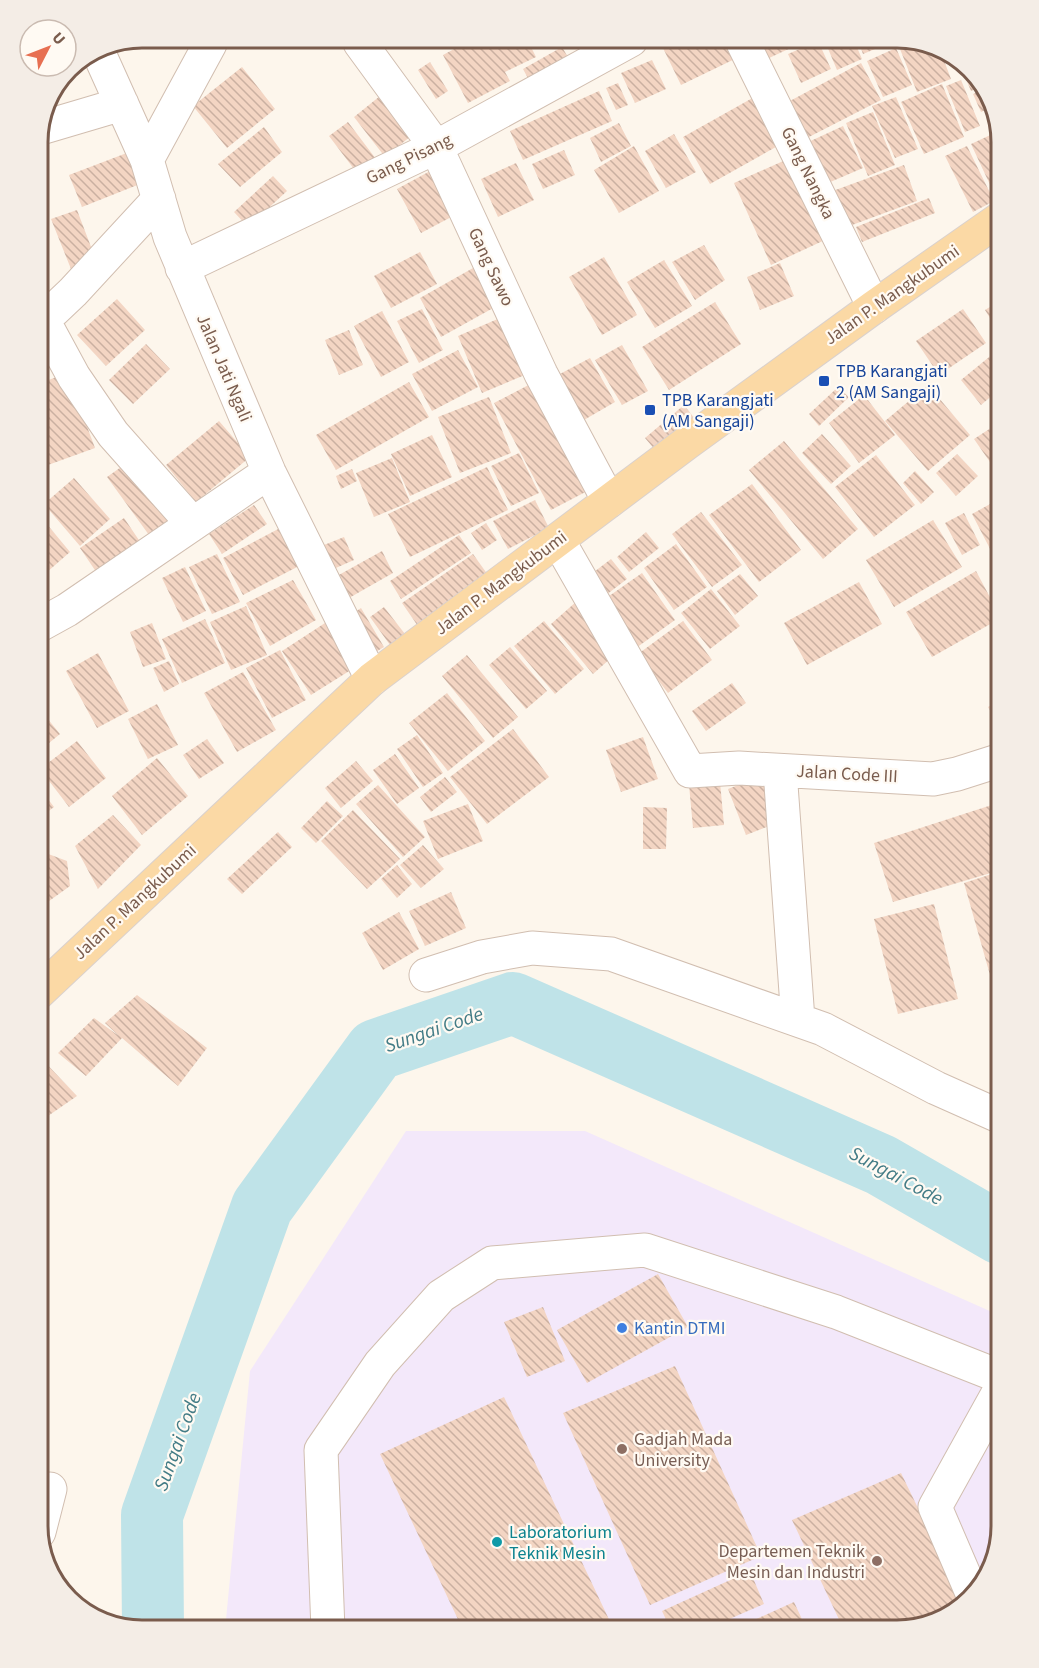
<svg xmlns="http://www.w3.org/2000/svg" width="1039" height="1668" viewBox="0 0 1039 1668" font-family="'Source Sans 3',sans-serif">
  <style>
    .education { fill: #f3e8fa }
    .lines { fill: none; stroke-linecap: round; stroke-linejoin: round }
    .river { stroke: #bfe3e8; stroke-width: 62 }
    .building { fill: url(#building-back-hatch) }
    .minor-casing { stroke: #d1beb0; stroke-width: 35 }
    .major-casing { stroke: #dad1cd; stroke-width: 35 }
    .minor { stroke: #fff; stroke-width: 33 }
    .major { stroke: #fbd9a5; stroke-width: 33 }
    .transit-dot { fill: #1a4fb4; stroke: #fffaf3; stroke-width: 2 }
    .shop-dot { fill: #3f7fe0; stroke: #fffaf3; stroke-width: 2 }
    .education-dot { fill: #8d6e63; stroke: #fffaf3; stroke-width: 2 }
    .culture-dot { fill: #0f9aa8; stroke: #fffaf3; stroke-width: 2 }
    .labels { text-anchor: middle; dominant-baseline: central; stroke-width: 4.5; stroke-linejoin: round; paint-order: stroke }
    .street-label { font-size: 18px; fill: #7a5c4d; stroke: #fffaf3 }
    .transit-label { font-size: 18px; fill: #164399; stroke: #fffaf3; text-anchor: start }
    .shop-label { font-size: 18px; fill: #366cbe; stroke: #fffaf3; text-anchor: start }
    .education-label { font-size: 18px; fill: #785e54; stroke: #fffaf3; text-anchor: start }
    .culture-label { font-size: 18px; fill: #0d838f; stroke: #fffaf3; text-anchor: start }
    .water-label { font-size: 20px; font-style: italic; fill: #437c86; stroke: #fffaf3 }
    .rim { fill: none; stroke: #7a5c4d; stroke-width: 3 }
  </style>
  <defs>
    <pattern id="building-back-hatch" width="6" height="6" patternUnits="userSpaceOnUse" patternTransform="scale(1.5)"><rect width="6" height="6" fill="#f3d5c3"/><path d="M-1 5l2 2M0 0l6 6M5-1l2 2" fill="none" stroke="#cab0a1"/></pattern>
  </defs>
  <rect width="100%" height="100%" fill="#fdf6ec"/>
  <path class="education" d="M406,1131h179l416,185v210l-14,52 -44,42 -46,10h-672l25,-259z"/>
  <g class="lines">
    <path class="river" d="M153,1630l-1,-115 110,-308 114,-157 137,-47 368,162 120,69"/>
  </g>
  <path class="building" d="M853,38l9,21 -25,11 -13,-31z
    M857,38h45l-39,16z
    M732,39l9,17 -60,29 -19,-39 14,-6z
    M758,39h52l-43,20z
    M909,40l31,10 11,29 -34,13 -19,-48z
    M528,41l8,16 -31,15 5,9 -42,22 -25,-48 24,-13h21l2,2 4,-2z
    M818,41l13,28 -30,14 -13,-29z
    M562,47l7,12 -39,23 -7,-13z
    M896,48l16,37 -29,12 -16,-36z
    M957,58l25,28 -11,5z
    M652,60l14,29 -31,14 -14,-30z
    M430,62l18,29 -12,8 -18,-29z
    M861,63l20,37 -74,38 -19,-36z
    M242,67l33,42 -48,39 -34,-42z
    M961,80l19,46 -15,6 -19,-46z
    M618,83l10,22 -12,5 -10,-22z
    M942,84l22,53 -40,17 -23,-52z
    M985,89l6,7 2,11 -12,5 -8,-18z
    M599,91l13,30 -89,39 -13,-29z
    M385,92l31,40 -31,25 -31,-40z
    M756,96l27,47 -73,41 -27,-47z
    M896,97l22,52 -23,9 -23,-52z
    M873,112l22,53 -27,11 -22,-53z
    M348,122l28,37 -19,14 -28,-37z
    M619,123l12,23 -30,16 -11,-24z
    M843,126l20,42 -42,18 -19,-41z
    M264,127l18,25 -42,35 -22,-23z
    M999,131l3,11 -1,43 -9,4 -21,-45z
    M674,134l22,38 -30,16 -21,-37z
    M634,146l25,45 -40,22 -25,-43z
    M967,146l27,55 -21,11 -28,-56z
    M564,150l11,25 -32,14 -11,-25z
    M132,151l13,31 -63,25 -13,-32z
    M790,158l37,81 -56,26 -37,-82z
    M516,163l18,37 -36,17 -17,-38z
    M904,165l13,36 -73,27 -14,-36z
    M432,170l25,44 -36,19 -24,-44z
    M273,176l14,15 -39,36 -14,-15z
    M929,198l6,15 -73,29 -6,-15z
    M77,210l19,50 -25,9 -20,-50z
    M704,245l21,35 -30,20 -23,-38z
    M420,252l17,32 -46,24 -17,-32z
    M604,257l33,58 -35,20 -33,-58z
    M664,260l28,46 -37,22 -28,-46z
    M780,263l14,33 -34,14 -13,-33z
    M473,268l22,39 -54,30 -21,-39z
    M38,284l10,22 -10,5z
    M117,299l28,31 -39,36 -29,-31z
    M1001,300v36l-16,-26z
    M715,302l26,42 -72,46 -27,-43z
    M422,309l21,41 -24,13 -22,-42z
    M963,309l23,34 -47,32 -23,-34z
    M382,311l27,51 -28,15 -27,-51z
    M507,315l25,57 -50,21 -24,-57z
    M349,330l14,35 -24,10 -14,-35z
    M146,344l24,25 -37,35 -24,-24z
    M622,345l26,46 -26,14 -27,-45z
    M458,350l20,37 -46,24 -20,-37z
    M994,353l7,9v26l-20,17 -20,-25z
    M590,358l25,44 -31,18 -26,-45z
    M67,373l28,75 -47,17 -10,-28v-53z
    M540,379l57,107 -46,24 -57,-107z
    M409,382l20,35 -93,53 -20,-35z
    M928,385l42,50 -42,36 -43,-50z
    M838,387l11,10 -30,29 -10,-12z
    M864,395l31,40 -36,28 -30,-40z
    M489,397l22,56 -51,20 -22,-56z
    M684,405l11,14 -39,32 -11,-13z
    M219,421l31,36 -54,45 -30,-37z
    M1000,422l1,2v54l-27,-39z
    M822,434l29,32 -20,18 -29,-31z
    M432,435l20,42 -42,19 -19,-42z
    M784,441l74,88 -35,30 -74,-89z
    M519,453l20,40 -28,13 -20,-40z
    M957,454l21,22 -22,20 -20,-23z
    M876,455l39,50 -41,32 -39,-50z
    M392,458l18,44 -36,15 -18,-44z
    M131,460l41,57 -23,18 -42,-58z
    M487,467l21,43 -98,47 -22,-43z
    M352,469l5,12 -16,8 -5,-13z
    M915,471l19,21 -13,12 -18,-21z
    M74,478l36,41 -30,27 -36,-42z
    M752,484l49,66 -42,32 -50,-67z
    M1001,498v72l-29,-56z
    M535,500l14,28 -41,21 -15,-28z
    M254,505l13,19 -45,30 -13,-20z
    M701,512l41,53 -30,22 -40,-53z
    M964,513l16,32 -18,10 -17,-32z
    M41,517l29,35 -24,21 -8,-10v-43z
    M124,518l23,34 -44,30 -23,-34z
    M933,520l29,47 -68,40 -28,-47z
    M486,523l11,17 -15,10 -11,-17z
    M282,527l19,38 -58,30 -20,-37z
    M646,532l13,16 -30,24 -12,-15z
    M459,535l12,18 -70,46 -11,-18z
    M344,537l10,23 -25,11 -10,-24z
    M676,544l31,43 -33,23 -30,-42z
    M382,551l11,22 -44,25 -12,-22z
    M217,554l23,48 -28,12 -23,-47z
    M473,554l20,28 -71,50 -20,-29z
    M611,559l16,20 -21,16 -16,-20z
    M185,567l21,44 -23,11 -21,-44z
    M976,571l25,47 -69,39 -26,-45z
    M642,573l33,47 -39,28 -34,-47z
    M740,574l18,22 -23,19 -18,-24z
    M293,580l23,40 -46,26 -24,-43z
    M859,582l23,42 -75,41 -23,-42z
    M711,589l29,37 -30,23 -29,-36z
    M577,601l43,49 -27,24 -42,-50z
    M246,606l21,49 -36,15 -21,-48z
    M384,607l21,27 -15,11 -20,-28z
    M361,608l23,39 -15,9 -23,-38z
    M205,619l20,44 -43,20 -20,-44z
    M544,621l40,48 -29,25 -41,-48z
    M683,621l29,39 -44,33 -30,-39z
    M152,623l14,36 -23,8 -13,-35z
    M325,623l29,45 -43,27 -29,-44z
    M510,647l37,44 -21,18 -37,-44z
    M280,650l26,50 -34,18 -26,-50z
    M98,653l31,58 -32,17 -31,-57z
    M467,655l51,62 -25,21 -51,-62z
    M169,661l10,23 -15,8 -11,-24z
    M243,672l33,58 -39,22 -33,-59z
    M732,683l14,20 -40,28 -14,-20z
    M447,693l38,48 -37,30 -39,-48z
    M1001,699v29l-13,-21z
    M157,704l21,41 -30,14 -20,-40z
    M38,707l22,27 -22,18z
    M513,729l36,48 -62,47 -37,-47z
    M417,735l26,38 -20,14 -26,-38z
    M643,737l15,42 -37,13 -15,-42z
    M207,739l17,24 -25,16 -16,-24z
    M77,741l29,37 -37,29 -29,-38z
    M395,754l24,34 -22,16 -24,-34z
    M157,758l31,38 -46,39 -30,-39z
    M356,761l17,20 -32,27 -16,-20z
    M764,775l18,46 -36,14 -18,-46z
    M445,777l12,15 -26,20 -11,-15z
    M720,782l4,43 -31,3 -4,-43z
    M378,785l47,52 -22,20 -47,-53z
    M38,786l16,21 -16,12z
    M327,801l16,15 -27,27 -15,-15z
    M1001,802v68l-108,32 -19,-59z
    M468,804l15,37 -45,18 -15,-38z
    M643,807l24,1 -1,41h-23z
    M353,810l47,49 -33,30 -46,-48z
    M113,815l28,30 -43,44 -23,-43z
    M278,832l14,15 -50,47 -15,-15z
    M423,845l21,24 -23,19 -21,-23z
    M43,852l24,9 3,25 -32,23v-53z
    M397,865l15,19 -15,14 -16,-19z
    M1001,871v107l-9,4 -28,-99z
    M451,892l15,36 -41,18 -16,-35z
    M934,904l24,95 -60,15 -24,-95z
    M399,912l20,37 -36,21 -21,-37z
    M137,995l70,53 -29,38 -56,-48 -36,38 -28,-23 36,-35 25,18 -14,-13z
    M40,1057l37,39 -29,20 -10,-12v-45z
    M658,1274l30,53 -101,56 -30,-53z
    M543,1307l22,54 -38,16 -23,-55z
    M675,1366l86,190 -111,49 -87,-192z
    M504,1397l110,233h-151l-83,-176z
    M901,1473l62,128 -20,19 -46,10h-53l-52,-110z
    M750,1571l14,33 -60,26h-33l-9,-19z
    M794,1602l13,28h-75z"/>
  <g class="lines">
    <g class="minor-casing">
      <path id="minor" d="M741,39l133,268
        M360,43l76,104 105,227 68,127
        M97,49l50,111 23,77 99,235 103,207
        M41,128l81,-24
        M147,160l63,-116
        M182,268l254,-121 195,-107
        M42,318l32,59 39,57 80,90
        M38,320l16,-10 19,-18 86,-93
        M558,540l132,231 49,-3 194,11 24,-5 44,-14
        M38,626l29,-16 202,-138
        M780,771l18,249
        M426,975l56,-18 50,-9 79,6 212,75 113,59 65,29
        M39,1532l11,-43
        M972,1593l-37,-86 66,-119
        M328,1630l-7,-180 59,-86 61,-68 51,-33 153,-13 191,62 165,65"/>
    </g>
    <g class="major-casing">
      <path id="major" d="M38,993l334,-314 316,-237 186,-135 127,-89"/>
    </g>
    <use href="#minor" class="minor"/>
    <use href="#major" class="major"/>
  </g>
  <g class="transit-dot">
    <rect x="818" y="375" width="12" height="12" rx="3"/>
    <rect x="644" y="404" width="12" height="12" rx="3"/>
  </g>
  <circle class="shop-dot" cx="622" cy="1328" r="6"/>
  <g class="education-dot">
    <circle cx="622" cy="1449" r="6"/>
    <circle cx="877" cy="1561" r="6"/>
  </g>
  <circle class="culture-dot" cx="497" cy="1542" r="6"/>
  <g class="labels">
    <g class="street-label">
      <text transform="translate(409 159) rotate(-26)">Gang Pisang</text>
      <text transform="translate(808 173) rotate(64)">Gang Nangka</text>
      <text transform="translate(491 267) rotate(65)">Gang Sawo</text>
      <text transform="translate(892 295) rotate(-35)">Jalan P. Mangkubumi</text>
      <text transform="translate(224 368) rotate(67)">Jalan Jati Ngali</text>
      <text transform="translate(501 583) rotate(-37)">Jalan P. Mangkubumi</text>
      <text transform="translate(847 774) rotate(3)">Jalan Code III</text>
      <text transform="translate(135 902) rotate(-43)">Jalan P. Mangkubumi</text>
    </g>
    <g class="transit-label">
      <text x="836" y="371">TPB Karangjati<tspan x="836" dy="21">2 (AM Sangaji)</tspan></text>
      <text x="662" y="400">TPB Karangjati<tspan x="662" dy="21">(AM Sangaji)</tspan></text>
    </g>
    <g class="shop-label">
      <text x="634" y="1328">Kantin DTMI</text>
    </g>
    <g class="education-label">
      <text x="634" y="1439">Gadjah Mada<tspan x="634" dy="21">University</tspan></text>
      <text x="865" y="1551" text-anchor="end">Departemen Teknik<tspan x="865" dy="21">Mesin dan Industri</tspan></text>
    </g>
    <g class="culture-label">
      <text x="509" y="1532">Laboratorium<tspan x="509" dy="21">Teknik Mesin</tspan></text>
    </g>
    <g class="water-label">
      <text transform="translate(434 1030) rotate(-19)">Sungai Code</text>
      <text transform="translate(896 1176) rotate(28)">Sungai Code</text>
      <text transform="translate(178 1442) rotate(-70)">Sungai Code</text>
    </g>
  </g>
  <path d="M0 0H1039V1668H0ZM142 48H897A94 94 0 0 1 991 142V1526A94 94 0 0 1 897 1620H142A94 94 0 0 1 48 1526V142A94 94 0 0 1 142 48Z" fill="#f4ede6" fill-rule="evenodd"/>
  <path class="rim" d="M142 48H897A94 94 0 0 1 991 142V1526A94 94 0 0 1 897 1620H142A94 94 0 0 1 48 1526V142A94 94 0 0 1 142 48Z"/>
  <g transform="translate(48 48) rotate(48)"><circle r="28" fill="#fffaf3" stroke="#cabbb1" stroke-width="1.5"/>
  <path d="M0-4.5L10 22L0 15L-10 22Z" fill="#e76f51"/>
  <text y="-9" font-size="16" font-weight="bold" text-anchor="middle" fill="#7a5c4d">U</text>
  </g>
</svg>
